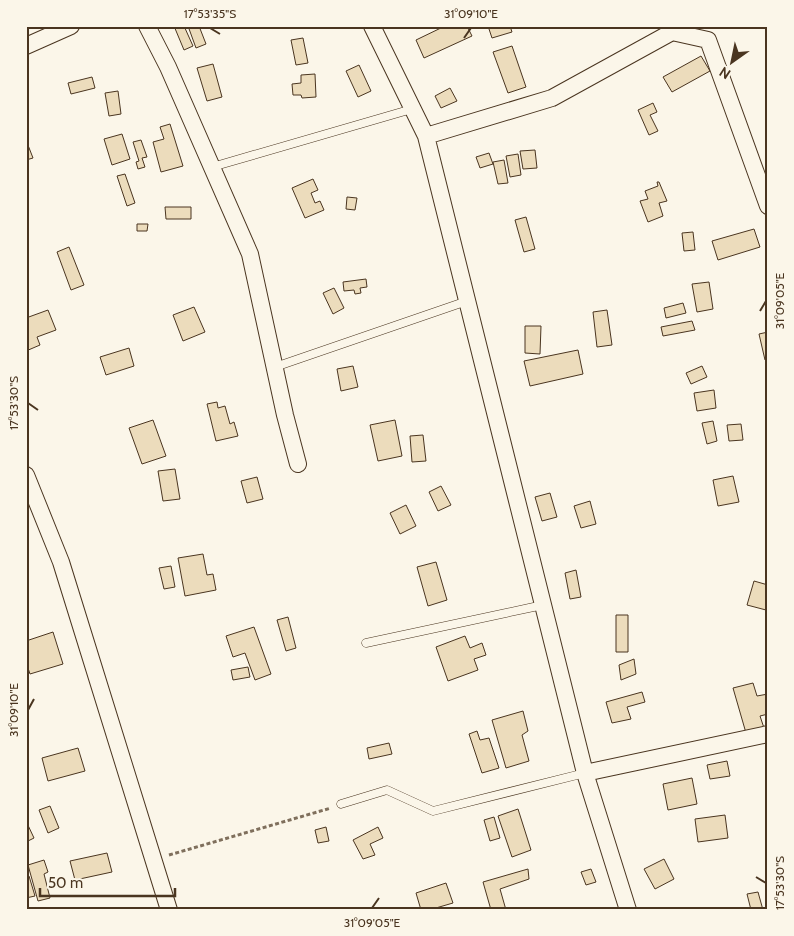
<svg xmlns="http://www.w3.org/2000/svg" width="794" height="936" viewBox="0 0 794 936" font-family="Cabin,sans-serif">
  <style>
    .building { fill: #ecdcbc; stroke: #4a3520 }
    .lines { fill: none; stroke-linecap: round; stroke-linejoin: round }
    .service-casing { stroke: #4a3520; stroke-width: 9 }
    .minor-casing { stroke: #4a3520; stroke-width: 18 }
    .path { stroke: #7f6f5c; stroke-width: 3; stroke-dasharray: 4 2.5; stroke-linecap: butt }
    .service { stroke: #fbf6e9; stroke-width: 8 }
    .minor { stroke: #fbf6e9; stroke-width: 16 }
    .ticks { fill: none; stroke: #4a3520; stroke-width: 2 }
    .neatline { fill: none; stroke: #4a3520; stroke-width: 2 }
    .ticks-label { font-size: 12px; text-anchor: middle; fill: #4a3520 }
  </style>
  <rect width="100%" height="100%" fill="#fbf6e9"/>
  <path class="building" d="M174,26h10l9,20 -9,4z
    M188,26h11l7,18 -10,4z
    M445,26h22l5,10 -48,22 -8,-18z
    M488,26h22l2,6 -20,6z
    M303,38l5,25 -12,2 -5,-25z
    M512,46l14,41 -18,6 -15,-41z
    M701,56l9,15 -38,21 -9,-15z
    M213,64l9,33 -15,4 -10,-33z
    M359,65l12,26 -13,6 -12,-26z
    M315,74l1,23 -14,1 -1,-3h-8l-1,-11 9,-1v-8z
    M92,77l3,11 -24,6 -3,-11z
    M450,88l7,13 -16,7 -6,-12z
    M118,91l3,23 -12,2 -4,-23z
    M653,103l4,9 -7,3 8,16 -9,4 -11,-25z
    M170,124l13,42 -22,6 -8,-30 11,-3 -4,-12z
    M122,134l8,25 -18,6 -8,-26z
    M26,140l7,18 -7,2z
    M141,140l6,17 -5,1 3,9 -7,2 -2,-7 3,-1 -6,-19z
    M535,150l2,18 -14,1 -3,-18z
    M489,153l4,11 -13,4 -4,-11z
    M518,154l3,21 -11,2 -4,-21z
    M504,160l4,23 -10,1 -5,-22z
    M125,174l10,29 -8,3 -10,-30z
    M313,179l5,11 -7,3 4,10 5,-2 4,9 -19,8 -13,-30z
    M657,182h2l8,19 -8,2 4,13 -15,6 -8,-21 8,-2 -3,-8 13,-5z
    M347,197l10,1 -2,12 -9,-1z
    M165,207h26v12h-25z
    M526,217l9,32 -11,3 -9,-32z
    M137,224h11l-1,7h-10z
    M754,229l6,18 -42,13 -6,-19z
    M693,232l2,18 -11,1 -2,-18z
    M69,247l15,38 -13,5 -14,-38z
    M366,279l1,8 -7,1 1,5 -6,1 -1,-4 -10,1 -1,-9z
    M709,282l4,27 -16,3 -5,-28z
    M334,288l10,20 -11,6 -10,-21z
    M683,303l3,10 -20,5 -2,-10z
    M194,307l11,25 -22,9 -10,-26z
    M48,310l8,20 -19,7 3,8 -14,6v-33z
    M607,310l5,35 -15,2 -4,-35z
    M692,321l3,9 -32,6 -2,-9z
    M525,326h16l-1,28 -15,-1z
    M768,332v28h-3l-6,-26z
    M129,348l5,18 -28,9 -6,-18z
    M578,350l5,24 -53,12 -6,-25z
    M353,366l5,21 -17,4 -4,-22z
    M702,366l5,11 -16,7 -5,-11z
    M714,390l2,18 -19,3 -3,-18z
    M217,402l1,6 7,-2 5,18 4,-2 4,14 -22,5 -9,-37z
    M153,420l13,36 -24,8 -13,-36z
    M395,420l7,36 -24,5 -8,-36z
    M713,421l4,20 -10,3 -5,-21z
    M741,424l2,16 -14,1 -2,-16z
    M423,435l3,26 -14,1 -2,-26z
    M175,469l5,30 -17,2 -5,-30z
    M733,476l6,26 -21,4 -5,-26z
    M257,477l6,22 -16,4 -6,-22z
    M441,486l10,19 -13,6 -9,-19z
    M550,493l7,24 -15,4 -7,-24z
    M590,501l6,23 -15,4 -7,-22z
    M406,505l10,21 -16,8 -10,-21z
    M203,554l4,21 6,-1 3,16 -31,6 -7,-38z
    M436,562l11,38 -19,6 -11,-39z
    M171,566l4,21 -11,2 -5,-21z
    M576,570l5,27 -11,2 -5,-26z
    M754,581l14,4v17l-2,8 -19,-5z
    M616,615h12v37h-12z
    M288,617l8,31 -10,3 -9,-31z
    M254,627l17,47 -16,6 -10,-27 -12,4 -7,-21z
    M53,632l10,32 -33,10 -4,-12v-21z
    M465,636l5,12 12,-5 4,12 -12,4 4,11 -30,11 -12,-34z
    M634,659l2,15 -15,6 -2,-15z
    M248,667l2,10 -17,3 -2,-10z
    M753,683l4,13 11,-2v20l-8,2 4,12 -18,5 -13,-45z
    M642,692l3,10 -18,5 4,12 -19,4 -6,-21z
    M523,711l5,20 -6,4 7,26 -23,7 -14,-48z
    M477,731l3,9 9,-2 10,30 -17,5 -13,-39z
    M389,743l3,11 -23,5 -2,-11z
    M78,748l7,23 -37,10 -6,-23z
    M727,761l3,15 -20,3 -3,-14z
    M692,778l5,26 -29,6 -5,-26z
    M50,806l9,22 -11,5 -9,-23z
    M518,809l13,41 -19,7 -14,-41z
    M725,815l3,23 -30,4 -3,-23z
    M494,817l6,21 -10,3 -6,-21z
    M26,821l8,17 -8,4z
    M326,827l3,14 -11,2 -3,-13z
    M378,827l5,11 -13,6 5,11 -12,4 -10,-19z
    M107,853l5,19 -37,8 -5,-19z
    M664,859l10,20 -19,10 -11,-20z
    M44,860l4,12 -4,2 6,24 -12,3 -10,-36z
    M528,869l1,10 -29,10 6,21h-15l-8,-28z
    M591,869l5,13 -10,3 -5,-13z
    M29,876l6,20 -9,2v-21z
    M446,883l7,20 -24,7h-8l-5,-17z
    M758,892l5,18h-12l-4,-16z"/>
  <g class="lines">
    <g class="service-casing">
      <path id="service" d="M212,167l200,-58
        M275,367l192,-66
        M366,643l177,-38
        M341,804l46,-14 46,21 152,-38"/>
    </g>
    <g class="minor-casing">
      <path id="minor" d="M147,26l21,41 82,187 35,161 13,49
        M372,26l54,110 159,637 43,137
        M26,46l45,-20
        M426,136l126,-38 120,-66 36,8 60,166
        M26,475l35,87 108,348
        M585,773l183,-39"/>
    </g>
    <path class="path" d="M169,855l162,-47"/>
    <use href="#service" class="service"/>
    <use href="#minor" class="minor"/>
  </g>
  <path class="ticks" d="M210,28l10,6M464,38l7,-10M760,311l6,-10M28,403l10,7M28,710l6,-11M756,877l10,6M372,908l7,-10"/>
  <rect width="794" height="936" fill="none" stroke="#fbf6e9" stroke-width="55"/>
  <g transform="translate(732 62) rotate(213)" stroke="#fbf6e9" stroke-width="4" paint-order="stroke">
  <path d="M0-4L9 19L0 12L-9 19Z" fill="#4a3520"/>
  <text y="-8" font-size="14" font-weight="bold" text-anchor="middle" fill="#4a3520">N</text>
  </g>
  <path d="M40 888v8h135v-8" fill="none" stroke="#4a3520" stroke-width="2.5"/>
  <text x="48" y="888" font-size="15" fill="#4a3520" stroke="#fbf6e9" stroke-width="4" paint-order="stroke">50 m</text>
  <rect x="28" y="28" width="738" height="880" class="neatline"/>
  <g class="ticks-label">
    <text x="210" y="18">17°53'35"S</text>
    <text x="471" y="18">31°09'10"E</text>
    <text transform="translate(780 301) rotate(-90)" y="4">31°09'05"E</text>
    <text transform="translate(14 403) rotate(-90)" y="4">17°53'30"S</text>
    <text transform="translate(14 710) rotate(-90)" y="4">31°09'10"E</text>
    <text transform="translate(780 883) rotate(-90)" y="4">17°53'30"S</text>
    <text x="372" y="927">31°09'05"E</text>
  </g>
</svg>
